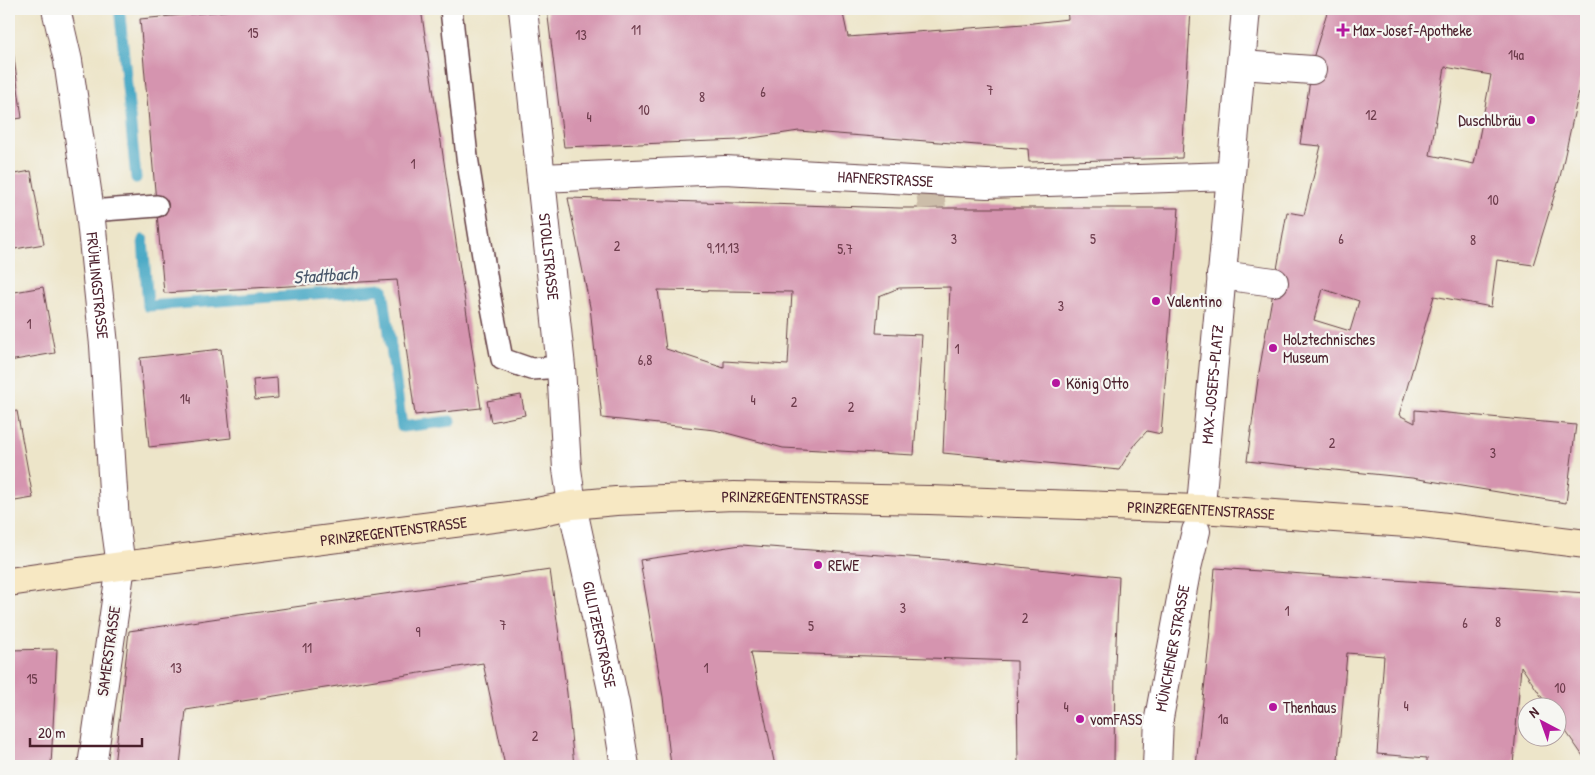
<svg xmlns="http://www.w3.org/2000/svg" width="1595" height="775" viewBox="0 0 1595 775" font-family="'Patrick Hand',sans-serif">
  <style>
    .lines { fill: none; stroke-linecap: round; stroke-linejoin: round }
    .stream { stroke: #46a8c5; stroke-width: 11 }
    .building { fill: #d594af; fill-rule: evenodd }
    .pedestrian-tunnel { stroke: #ccbda9; stroke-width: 28; stroke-dasharray: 28 14; stroke-linecap: butt }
    .service-casing { stroke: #623d43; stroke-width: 24 }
    .pedestrian-casing { stroke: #623d43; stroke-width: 30 }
    .minor-casing { stroke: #623d43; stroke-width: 30 }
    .secondary-casing { stroke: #623d43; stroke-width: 30 }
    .service { stroke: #fff; stroke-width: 21 }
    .pedestrian { stroke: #fff; stroke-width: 28 }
    .minor { stroke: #fff; stroke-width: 28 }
    .secondary { stroke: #f7e8c3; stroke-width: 28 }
    .poi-dot { fill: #b5179e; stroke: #f6f6f2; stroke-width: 2 }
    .labels { text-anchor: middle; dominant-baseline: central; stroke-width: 4.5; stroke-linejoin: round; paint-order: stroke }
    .number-label { font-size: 14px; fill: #6d3c4c }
    .poi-label { font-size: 16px; fill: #4a1f2b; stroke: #f6f6f2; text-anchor: start }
    .street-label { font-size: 16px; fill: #4a1f2b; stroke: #f6f6f2 }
    .water-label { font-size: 18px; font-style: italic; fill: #485669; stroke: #f6f6f2 }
  </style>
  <rect width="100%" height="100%" fill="#f6f6f2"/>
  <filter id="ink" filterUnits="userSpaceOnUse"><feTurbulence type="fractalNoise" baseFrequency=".02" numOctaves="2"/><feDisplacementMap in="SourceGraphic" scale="10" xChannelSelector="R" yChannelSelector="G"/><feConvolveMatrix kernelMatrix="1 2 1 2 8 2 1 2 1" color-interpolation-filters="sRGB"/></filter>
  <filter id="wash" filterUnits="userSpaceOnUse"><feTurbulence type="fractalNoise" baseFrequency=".0096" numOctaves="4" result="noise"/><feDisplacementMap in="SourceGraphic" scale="20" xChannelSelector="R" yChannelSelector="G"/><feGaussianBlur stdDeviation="1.12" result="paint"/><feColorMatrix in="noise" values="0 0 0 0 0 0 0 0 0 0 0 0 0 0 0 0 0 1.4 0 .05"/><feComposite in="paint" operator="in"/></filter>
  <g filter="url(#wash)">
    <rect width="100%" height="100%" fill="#ede5c9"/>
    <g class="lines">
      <path class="stream" d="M120,15l16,163
        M143,240l5,66 235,-17 19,138 49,-6"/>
    </g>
    <g id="blocks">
      <path class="building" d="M245,9h176l60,399 -66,7 -18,-135 -233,13 -24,-274z
        M547,9h295l6,28 176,-13 44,-5 -1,-10h124l-9,149 -153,4 -1,-13 -229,-18 -60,9 -175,7z
        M1328,9h258v32l-7,50 -19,86 -27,88 -36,-5 -6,47 -57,-11 -35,119 16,8v-13l161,15 -10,78 -154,-25 -165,-17 12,-89 28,-160 17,3 17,-69 -21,-2 14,-89zM1445,67l46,8 -17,89 -44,-9zM1323,289l36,12 -9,30 -36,-11z
        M12,43l10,75 -13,2v-76z
        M31,171l13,73 -35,6v-75z
        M568,198l331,10h280l-18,226 -14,-3 -11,12 -17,27 -176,-17 7,-166 -51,1 -20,8 -3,37 46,2 -8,120 -131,-7 -68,-18 -113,-12 -12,-111zM658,290l134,2 -4,73 -64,-4v7l-58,-19z
        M43,287l12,66 -46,8v-68z
        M221,349l10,89 -82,9 -9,-89z
        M277,378l1,20 -23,2 -2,-20z
        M521,395l4,20 -34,7 -4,-21z
        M17,411l16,87 -24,4v-90z
        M741,545l196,14 182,18 -4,88 -1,101h-96l-1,-105 -266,-9 24,114h-104l-8,-69 -23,-137z
        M1215,568l371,25 -2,41 2,4v120l-1,1 -27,-39v-12h-9l-28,-42 -8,100h-86v-8l-50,-4 7,-98 -37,-3 -9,107 33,6h-175l13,-123z
        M550,570l17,123 7,73h-69l-22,-103 -297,47 -6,56h-66l15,-135z
        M57,649l-6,117h-42v-116z"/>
    </g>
  </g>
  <g filter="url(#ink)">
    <use href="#blocks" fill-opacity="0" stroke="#623d43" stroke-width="1"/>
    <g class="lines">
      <path class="pedestrian-tunnel" d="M929,180l3,29"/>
      <g class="service-casing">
        <path id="service" d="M451,9l16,148 21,130 14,72 29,10 30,-2
          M90,211l67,-5"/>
      </g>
      <g class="pedestrian-casing">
        <g id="pedestrian">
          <path d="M1241,65l71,5"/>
          <path id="s1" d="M541,178l184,-8 262,14 243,-8"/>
          <path d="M1221,275l53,7"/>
          <path id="s2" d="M1202,494l44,-485"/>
          <path id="s3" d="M1157,766l2,-48 27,-146 10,-41"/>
        </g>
      </g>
      <g class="minor-casing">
        <g id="minor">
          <path id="s4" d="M56,9l12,52 22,150 14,134 11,177 6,44 -29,200"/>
          <path id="s5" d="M523,9l38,358 6,102 5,36 43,199 10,62"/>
        </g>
      </g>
      <g class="secondary-casing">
        <g id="secondary">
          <path id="s6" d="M9,582l112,-16 411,-53 40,-8 44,-4 118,-5 195,4 271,9 222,15 164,20"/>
        </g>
      </g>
      <use href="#service" class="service"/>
      <use href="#pedestrian" class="pedestrian"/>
      <use href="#minor" class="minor"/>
      <use href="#secondary" class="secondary"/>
    </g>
  </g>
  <g class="poi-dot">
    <path d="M1340.5 22.5h5v5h5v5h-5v5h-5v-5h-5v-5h5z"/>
    <circle cx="1531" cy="120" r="5"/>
    <circle cx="1156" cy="301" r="5"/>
    <circle cx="1273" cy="348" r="5"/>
    <circle cx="1056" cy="383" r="5"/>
    <circle cx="818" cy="565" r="5"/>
    <circle cx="1273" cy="707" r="5"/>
    <circle cx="1080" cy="719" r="5"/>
  </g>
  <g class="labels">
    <g class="number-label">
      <text x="636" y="29">11</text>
      <text x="253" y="32">15</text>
      <text x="581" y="34">13</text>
      <text x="1516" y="54">14a</text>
      <text x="990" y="89">7</text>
      <text x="763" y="91">6</text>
      <text x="702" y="96">8</text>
      <text x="644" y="109">10</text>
      <text x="1371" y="114">12</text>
      <text x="589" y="116">4</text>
      <text x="413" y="163">1</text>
      <text x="1493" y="199">10</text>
      <text x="954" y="238">3</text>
      <text x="1093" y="238">5</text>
      <text x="1341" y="238">6</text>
      <text x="1473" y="239">8</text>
      <text x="617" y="245">2</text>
      <text x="723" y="247">9,11,13</text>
      <text x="845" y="248">5,7</text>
      <text x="1061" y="305">3</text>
      <text x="29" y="323">1</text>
      <text x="957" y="348">1</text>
      <text x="645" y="359">6,8</text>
      <text x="185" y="398">14</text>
      <text x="753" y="399">4</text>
      <text x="794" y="401">2</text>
      <text x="851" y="406">2</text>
      <text x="1332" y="442">2</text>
      <text x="1493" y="452">3</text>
      <text x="903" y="607">3</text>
      <text x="1287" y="610">1</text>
      <text x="1025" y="617">2</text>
      <text x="1498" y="621">8</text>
      <text x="1465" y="622">6</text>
      <text x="503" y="624">7</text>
      <text x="811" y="625">5</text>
      <text x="418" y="631">9</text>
      <text x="307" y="647">11</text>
      <text x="176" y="667">13</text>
      <text x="706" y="667">1</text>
      <text x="32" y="678">15</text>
      <text x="1560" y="687">10</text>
      <text x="1406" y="705">4</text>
      <text x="1066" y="706">4</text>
      <text x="1223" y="718">1a</text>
      <text x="535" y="735">2</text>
    </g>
    <g class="poi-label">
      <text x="1353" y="30">Max-Josef-Apotheke</text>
      <text x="1521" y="120" text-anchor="end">Duschlbräu</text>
      <text x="1166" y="301">Valentino</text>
      <text x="1283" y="339">Holztechnisches<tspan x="1283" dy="18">Museum</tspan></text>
      <text x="1066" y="383">König Otto</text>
      <text x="828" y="565">REWE</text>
      <text x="1283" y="707">Thenhaus</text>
      <text x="1090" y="719">vomFASS</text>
    </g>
    <g class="street-label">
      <text stroke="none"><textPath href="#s1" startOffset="345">HAFNERSTRASSE</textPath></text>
      <text stroke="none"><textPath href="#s5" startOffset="249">STOLLSTRASSE</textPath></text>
      <text stroke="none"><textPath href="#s4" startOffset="280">FRÜHLINGSTRASSE</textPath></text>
      <text stroke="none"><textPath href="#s2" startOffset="110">MAX-JOSEFS-PLATZ</textPath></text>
      <text stroke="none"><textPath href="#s6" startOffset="792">PRINZREGENTENSTRASSE</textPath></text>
      <text stroke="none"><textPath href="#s6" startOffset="1198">PRINZREGENTENSTRASSE</textPath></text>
      <text stroke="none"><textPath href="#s6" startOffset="388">PRINZREGENTENSTRASSE</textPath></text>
      <text stroke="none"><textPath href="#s5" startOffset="631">GILLITZERSTRASSE</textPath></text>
      <text stroke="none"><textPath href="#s3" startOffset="119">MÜNCHENER STRASSE</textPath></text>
      <text transform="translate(108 651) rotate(-82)">SAMERSTRASSE</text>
    </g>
    <g class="water-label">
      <text transform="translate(325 275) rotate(-4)">Stadtbach</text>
    </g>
  </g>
  <rect width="1595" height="775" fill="none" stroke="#f6f6f2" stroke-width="30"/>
  <g transform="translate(1542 722) rotate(319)"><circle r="24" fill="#f6f6f2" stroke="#b1a0a2"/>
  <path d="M0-4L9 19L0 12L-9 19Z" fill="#b5179e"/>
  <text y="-8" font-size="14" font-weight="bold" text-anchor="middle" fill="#4a1f2b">N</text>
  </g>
  <path d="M30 738v8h112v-8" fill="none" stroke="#4a1f2b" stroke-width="2.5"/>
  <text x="38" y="738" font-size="15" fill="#4a1f2b" stroke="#f6f6f2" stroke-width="4" paint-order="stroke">20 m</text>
</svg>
